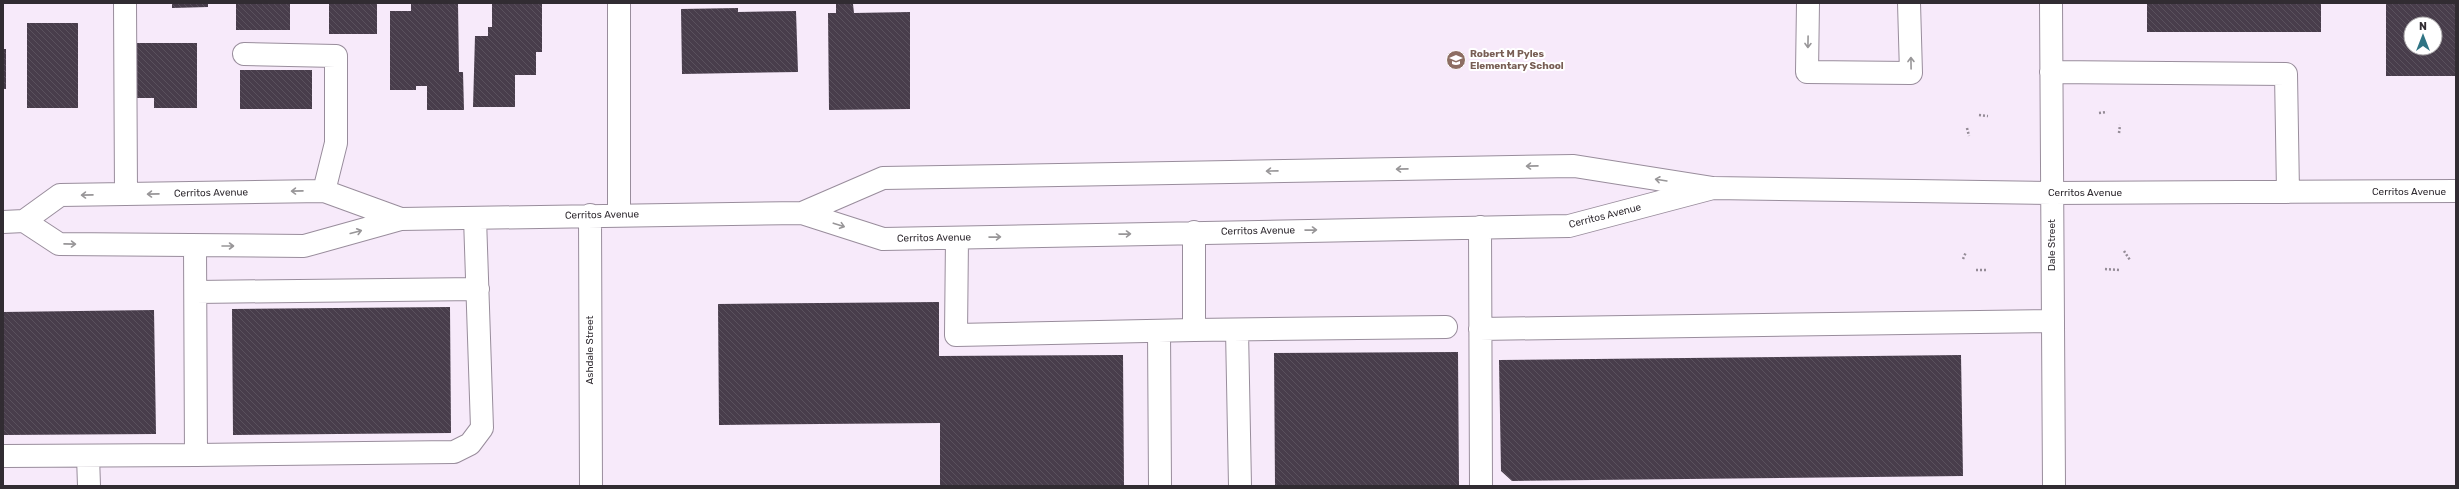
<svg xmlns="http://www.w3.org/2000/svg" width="2459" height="489" viewBox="0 0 2459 489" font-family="Rubik,sans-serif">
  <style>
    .building { fill: url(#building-back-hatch); fill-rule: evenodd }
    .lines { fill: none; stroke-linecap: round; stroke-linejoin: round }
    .minor-casing { stroke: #998d9c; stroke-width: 24 }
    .path { stroke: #948b96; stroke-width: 2.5; stroke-dasharray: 2 2; stroke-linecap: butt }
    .minor { stroke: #fff; stroke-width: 22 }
    .oneway { stroke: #989698 }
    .labels { text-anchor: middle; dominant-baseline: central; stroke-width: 4; stroke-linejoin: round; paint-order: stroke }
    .education-label { font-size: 10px; font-weight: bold; fill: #785e54; stroke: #fff; text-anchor: start }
    .street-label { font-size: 10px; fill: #312c32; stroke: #fff }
  </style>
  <defs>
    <pattern id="building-back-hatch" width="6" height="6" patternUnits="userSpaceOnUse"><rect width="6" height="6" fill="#483d4b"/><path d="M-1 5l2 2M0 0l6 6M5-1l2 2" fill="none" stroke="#5a515d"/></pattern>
  </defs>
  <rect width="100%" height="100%" fill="#f7eafa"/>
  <path class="building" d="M172,3h36v4l-36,1z
    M236,3h54v27h-54z
    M329,3h48v31h-48z
    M411,3h47l1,69h4l1,38h-37v-24h-11v4h-26v-79h21z
    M492,3h50v49h-6v23h-21v32h-42l2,-71h13v-9h4z
    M2147,3h174v29h-174z
    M2386,3h70v73h-70zM2411,24h24v24h-24z
    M836,4h17l1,9 56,-1v97l-81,1 -1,-97h8z
    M738,8v4l58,-1 2,61 -116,2 -1,-65z
    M27,23h51v85h-51z
    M136,43h61v65h-43v-10h-18z
    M3,49h3v40h-3z
    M240,70h72v39h-72z
    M939,302v54l184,-1 1,131h-184v-63l-221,2 -1,-121z
    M450,307l1,126 -218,2 -1,-126z
    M154,310l2,124 -153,1v-123z
    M1458,352l1,134h-184l-1,-133z
    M1961,355l2,121 -451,5 -11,-10 -2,-111z"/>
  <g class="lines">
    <g class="minor-casing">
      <path id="minor" d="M125,3l1,191
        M619,3v212
        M1808,3l-1,69 104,1 -2,-70
        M2051,3l3,483
        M244,54l92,2v87l-12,48
        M2051,72l235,2 2,118
        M802,213l81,-35 691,-12 139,22 339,5 404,-2
        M590,215l1,271
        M24,221l36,-26 264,-4 77,28
        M3,222l21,-1 35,23 245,2 97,-27 401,-6 81,26 686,-13 144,-38
        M1480,227l1,259
        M1194,232v98l252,-3
        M957,238l-1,97 238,-5
        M196,292l282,-3
        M1480,329l573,-8
        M1237,330l3,156
        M1159,331l1,155
        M196,455l258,-3 16,-8 12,-16 -7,-210
        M3,456l193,-1 -1,-209
        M88,456l1,30"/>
    </g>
    <path class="path" d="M2099,113l8,-1
      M1979,115l9,1
      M1967,128l2,8
      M2119,133l1,-8
      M2124,251l6,9
      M1963,259l3,-7
      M2105,269l14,1
      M1976,270h10"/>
    <use href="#minor" class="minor"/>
  </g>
  <defs><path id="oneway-shaft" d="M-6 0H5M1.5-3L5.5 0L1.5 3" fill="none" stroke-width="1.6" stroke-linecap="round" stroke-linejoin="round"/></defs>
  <g class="oneway">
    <use href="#oneway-shaft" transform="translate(1808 42) rotate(91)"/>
    <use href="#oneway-shaft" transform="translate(1911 63) rotate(-91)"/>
    <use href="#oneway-shaft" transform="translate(1532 166) rotate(179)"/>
    <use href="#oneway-shaft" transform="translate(1402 169) rotate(179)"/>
    <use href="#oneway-shaft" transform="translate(1272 171) rotate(179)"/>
    <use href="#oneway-shaft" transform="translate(1661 180) rotate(-171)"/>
    <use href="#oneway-shaft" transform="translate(297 191) rotate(179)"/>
    <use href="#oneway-shaft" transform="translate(153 194) rotate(179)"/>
    <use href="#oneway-shaft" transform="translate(87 195) rotate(179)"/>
    <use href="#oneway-shaft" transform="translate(839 225) rotate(18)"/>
    <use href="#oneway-shaft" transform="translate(1311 230) rotate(-1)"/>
    <use href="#oneway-shaft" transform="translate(356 232) rotate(-15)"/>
    <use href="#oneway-shaft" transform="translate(1125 234) rotate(-1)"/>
    <use href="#oneway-shaft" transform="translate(995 237) rotate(-1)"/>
    <use href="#oneway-shaft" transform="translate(70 244) rotate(1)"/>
    <use href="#oneway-shaft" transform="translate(228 246)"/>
  </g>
  <defs>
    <g id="school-disc" transform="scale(1)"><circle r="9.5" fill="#8d6e63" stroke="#fff"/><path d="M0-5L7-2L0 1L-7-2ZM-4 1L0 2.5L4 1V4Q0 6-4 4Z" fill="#fff"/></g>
  </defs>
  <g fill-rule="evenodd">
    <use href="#school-disc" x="1456" y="60"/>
  </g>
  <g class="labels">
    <g class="education-label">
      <text x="1470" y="54">Robert M Pyles<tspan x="1470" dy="12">Elementary School</tspan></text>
    </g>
    <g class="street-label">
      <text x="2409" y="192">Cerritos Avenue</text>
      <text transform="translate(211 193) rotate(-1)">Cerritos Avenue</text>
      <text x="2085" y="193">Cerritos Avenue</text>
      <text transform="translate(602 215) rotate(-1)">Cerritos Avenue</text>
      <text transform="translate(1605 216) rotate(-14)">Cerritos Avenue</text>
      <text transform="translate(1258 231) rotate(-1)">Cerritos Avenue</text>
      <text transform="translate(934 238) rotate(-1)">Cerritos Avenue</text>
      <text transform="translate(2052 245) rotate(-90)">Dale Street</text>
      <text transform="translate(590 350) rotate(-90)">Ashdale Street</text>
    </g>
  </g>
  <rect width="2459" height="489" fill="none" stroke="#312c32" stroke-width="8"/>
  <g transform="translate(2423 36)"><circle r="19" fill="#ffffff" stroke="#adabad"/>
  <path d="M0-3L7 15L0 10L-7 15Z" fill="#307484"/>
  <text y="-6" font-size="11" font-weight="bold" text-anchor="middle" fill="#312c32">N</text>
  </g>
</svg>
